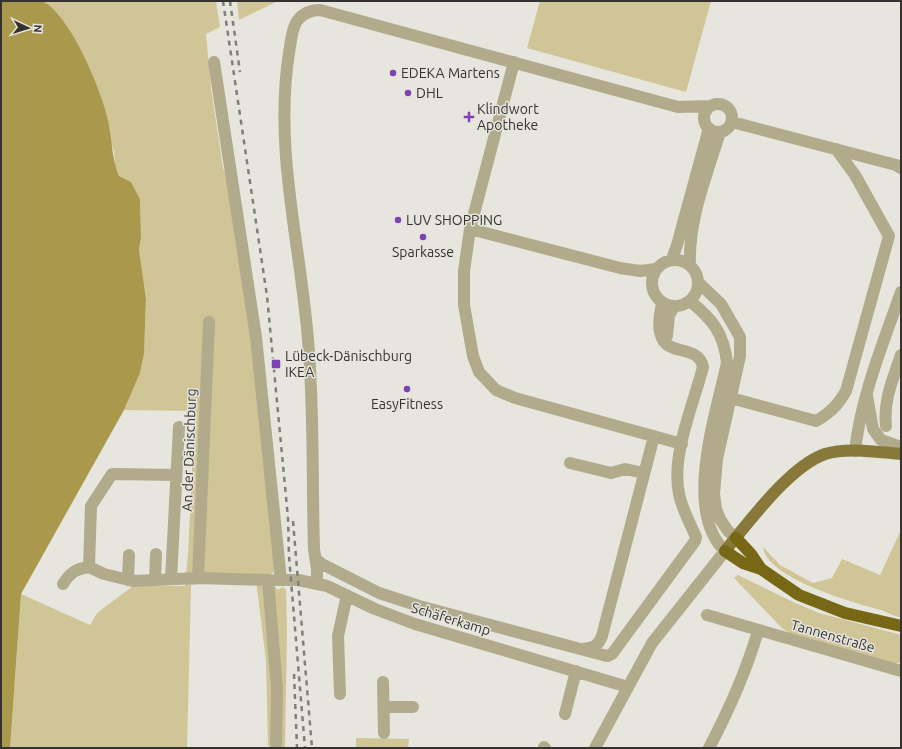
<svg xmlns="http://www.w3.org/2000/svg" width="902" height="749" viewBox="0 0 902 749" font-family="Ubuntu,sans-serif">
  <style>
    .green { fill: #d0c596 }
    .water { fill: #aa984c }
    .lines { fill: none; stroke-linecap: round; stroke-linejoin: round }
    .minor { stroke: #b2ab8b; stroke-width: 12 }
    .major { stroke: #88793b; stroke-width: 12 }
    .highway { stroke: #786714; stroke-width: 12 }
    .rail { stroke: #7f7e79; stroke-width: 2.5; stroke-dasharray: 5 5; stroke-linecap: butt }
    .poi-dot { fill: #8141b6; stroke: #e6e5de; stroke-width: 1.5 }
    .labels { text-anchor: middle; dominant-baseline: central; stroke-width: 3; stroke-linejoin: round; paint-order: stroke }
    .poi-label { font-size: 14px; fill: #343331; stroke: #e6e5de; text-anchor: start }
    .street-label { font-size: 14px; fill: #343331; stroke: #e6e5de }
  </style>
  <rect width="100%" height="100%" fill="#e6e5de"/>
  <path class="green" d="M43,1h173l4,26 -14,7 5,54 12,80 8,21 18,118 28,260 -9,13 10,10 4,-3 4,2 1,43 -2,116 -17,-2 -2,-85 -10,-81 -58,-1 3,5 -10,1 -4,163h-177l11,-154 69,31 7,-12 36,-27h52l3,-32 7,-143 -71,-1 16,-37 4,-19 2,-55 -7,-50 2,-11 -1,-39 -9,-17 -12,-6 -4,-11 -1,-14 -56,-137z
    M237,1h41l-39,19z
    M540,1h171l-25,91 -159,-44z
    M901,530v87c-7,0 -14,-5 -20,-7 -27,-7 -115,-32 -118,-63l17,18 33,18 19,-5 10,-19 38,16z
    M738,575l55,27 26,11 82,22v28h-12l-98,-29 -9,-6 -48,-50z
    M356,738l53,1 -1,9h-52z"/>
  <path class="water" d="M1,1c9,0 36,-1 43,1 26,14 56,85 63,114 5,19 4,41 12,60l12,6 9,17 1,39 -2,11 7,50 -2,55 -4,19 -16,37 -103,184 -11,154h-9z"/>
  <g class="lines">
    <path class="minor" d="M214,62l42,275 25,243
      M514,62l-44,167 -6,42v34l9,51 6,16 17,18 19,8 167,46
      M704 118a14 14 0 1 1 28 0a14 14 0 1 1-28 0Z
      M732,122l164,43 5,3
      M470,229l150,39 20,3 16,-2
      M672,259l5,-14 32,-117
      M652 283a23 23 0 1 1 46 0a23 23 0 1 1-46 0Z
      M690,265c-2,-45 17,-90 30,-133
      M698,282l23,22 19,33v19l-23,103 -3,35 2,15 4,10 8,12 8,7
      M667,336l2,-21 5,-8
      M720,395l96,26c14,-8 22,-16 30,-30l43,-155 -34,-61 -19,-26
      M867,396l6,33 8,11 20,7
      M886,426c-3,-25 7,-47 15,-71
      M855,451c6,-55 28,-107 46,-159
      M570,463l41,10 14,-4 19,4
      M176,475l-64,-1 -21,32 -2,61 15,7 29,7 65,-3 70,2 9,109 -1,59
      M316,559l6,5 57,29 40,13 184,49 5,1 4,-2 83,-113 1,-4c-6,-14 -14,-28 -17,-43 -8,-39 14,-88 24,-127 -4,-22 -33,-11 -41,-29 -5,-10 -2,-24 0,-35
      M198,578l11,-256
      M171,579l8,-152
      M128,580l1,-25
      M155,580l1,-26
      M275,580h23l29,6 48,23 40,15 213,63
      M317,583v-14l-3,-20c-2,-65 0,-131 -5,-196 -6,-100 -36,-199 -20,-300 2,-10 2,-23 8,-32 6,-8 13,-11 23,-11l358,97 33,-1
      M63,584c7,-11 12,-15 26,-17
      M707,615l194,56
      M583,649c11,-1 15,-3 19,-13l52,-200
      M383,682l1,51
      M340,694l-2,-58 9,-41
      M384,707h29
      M565,714l11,-43
      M544,747l1,1
      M595,748l57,-105 73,-92c-42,-40 -9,-137 2,-188 -3,-30 -15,-44 -37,-62
      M709,748c20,-38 37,-76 49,-117"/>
    <path class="major" d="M725,551c24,-29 65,-85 100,-97 22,-7 53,-2 76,0"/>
    <path class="highway" d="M736,538l15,16 10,15
      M725,551l18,12 18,6 38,26 46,18 56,13"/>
    <path class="rail" d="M223,1l44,295 21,222 1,38 16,192
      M230,1l10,71
      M293,521l19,227
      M294,674l3,74"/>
  </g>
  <g class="poi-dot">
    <circle cx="393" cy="73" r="4"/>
    <circle cx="408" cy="93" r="4"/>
    <path d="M467 111h4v4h4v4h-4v4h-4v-4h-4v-4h4z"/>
    <circle cx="398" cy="220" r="4"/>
    <circle cx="423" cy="237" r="4"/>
    <rect x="271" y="359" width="10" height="10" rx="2"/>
    <circle cx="407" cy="389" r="4"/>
  </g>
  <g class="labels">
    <g class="poi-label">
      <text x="401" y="73">EDEKA Martens</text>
      <text x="416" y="93">DHL</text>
      <text x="477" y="109">Klindwort<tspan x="477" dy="16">Apotheke</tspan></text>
      <text x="406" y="220">LUV SHOPPING</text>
      <text x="423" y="252" text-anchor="middle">Sparkasse</text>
      <text x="285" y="356">Lübeck-Dänischburg<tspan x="285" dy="16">IKEA</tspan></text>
      <text x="407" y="404" text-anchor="middle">EasyFitness</text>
    </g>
    <g class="street-label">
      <text transform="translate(189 450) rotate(-88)">An der Dänischburg</text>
      <text transform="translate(451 619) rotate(17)">Schäferkamp</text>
      <text transform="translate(833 636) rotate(16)">Tannenstraße</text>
    </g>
  </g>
  <rect width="902" height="749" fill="none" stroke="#343331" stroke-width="4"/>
  <g transform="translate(28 28) rotate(94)" stroke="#e6e5de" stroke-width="3" paint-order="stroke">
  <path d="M0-3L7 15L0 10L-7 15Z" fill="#343331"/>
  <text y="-6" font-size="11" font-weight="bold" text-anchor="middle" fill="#343331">N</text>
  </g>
</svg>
